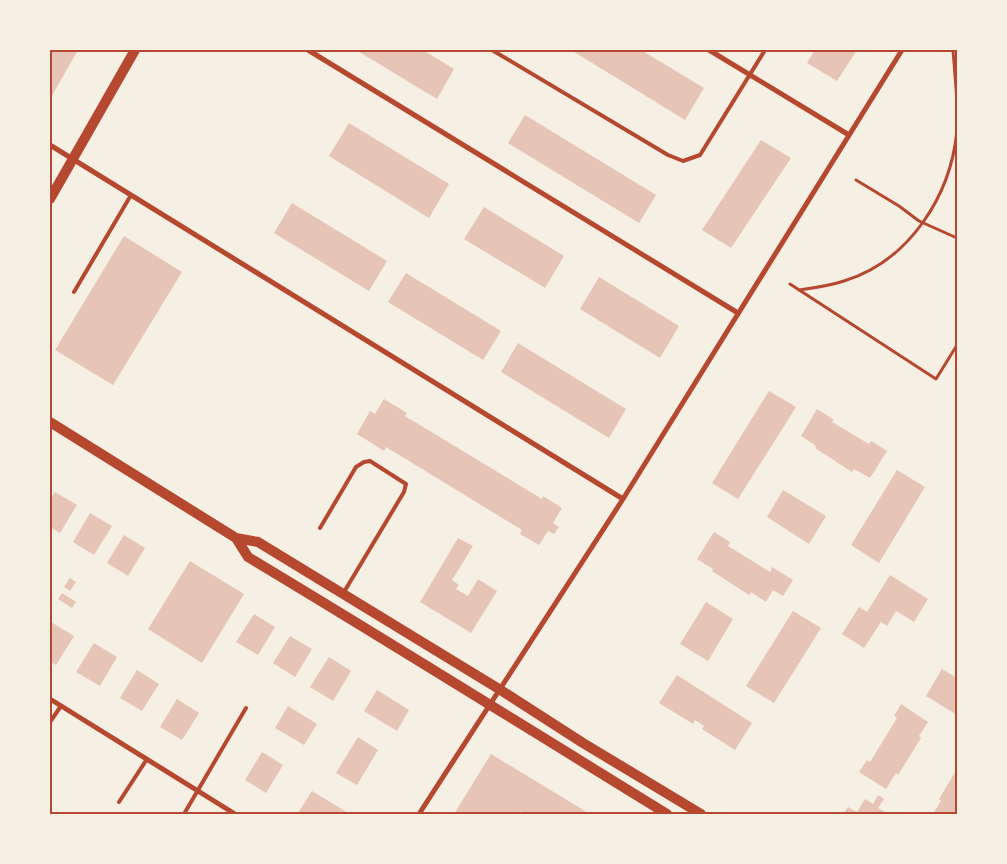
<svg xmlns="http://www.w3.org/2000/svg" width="1007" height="864" viewBox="0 0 1007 864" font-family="Lora,serif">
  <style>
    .building { fill: #e6c5b7 }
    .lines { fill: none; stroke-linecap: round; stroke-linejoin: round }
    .path { stroke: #b5482f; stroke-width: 3 }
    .service { stroke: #b5482f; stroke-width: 4 }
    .minor { stroke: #b5482f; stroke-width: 5 }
    .secondary { stroke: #b5482f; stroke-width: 10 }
    .neatline { fill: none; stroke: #b5482f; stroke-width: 2 }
  </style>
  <rect width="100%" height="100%" fill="#f6efe4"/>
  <path class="building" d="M50,50h28l-28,49z
    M356,50h67l31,19 -17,30z
    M571,50h70l63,38 -19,32z
    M815,50h42l-20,31 -30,-18z
    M525,115l131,80 -17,28 -131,-80z
    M349,123l100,61 -20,34 -100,-62z
    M761,140l30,18 -60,90 -29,-18z
    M292,203l95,58 -18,30 -95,-58z
    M484,207l80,49 -19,32 -81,-49z
    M124,236l58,36 -69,113 -58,-35z
    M406,273l95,58 -18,29 -95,-58z
    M599,277l80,49 -19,32 -80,-49z
    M518,343l108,66 -17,29 -108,-66z
    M769,391l27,16 -58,92 -26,-16z
    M384,399l23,14 -2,3 137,83 1,-3 19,12 -9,15 6,4 -5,7 -6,-3 -9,14 -19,-11 2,-4 -136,-83 -2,4 -27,-17 13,-23 5,3z
    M817,409l17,11 -2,2 37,22 2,-3 16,10 -17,27 -16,-9 -2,3 -37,-24 1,-2 -15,-10z
    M897,470l28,17 -46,76 -28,-18z
    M783,490l43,26 -17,28 -42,-27z
    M55,492l22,13 -17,28 -10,-6v-27z
    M90,513l22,13 -18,29 -21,-13z
    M714,532l16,10 -2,4 42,26 2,-5 21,13 -10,16 -10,-6 -7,12 -15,-10 -2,3 -37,-24 1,-2 -16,-10z
    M124,535l21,13 -17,28 -21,-13z
    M458,538l15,8 -21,34 7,5 -3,4 12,7 10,-17 19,12 -26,42 -51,-31z
    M190,561l54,33 -42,69 -54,-34z
    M890,575l38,24 -14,23 -18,-11 -9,15 -6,-4 -17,26 -22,-14 17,-27 8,5z
    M70,578l6,4 -6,9 -6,-4z
    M62,593l14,9 -4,6 -14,-9z
    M706,602l27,17 -25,42 -28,-17z
    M793,611l28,17 -47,75 -28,-17z
    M254,614l21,13 -17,28 -22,-13z
    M51,622l23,14 -18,29 -6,-4z
    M290,636l22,13 -17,28 -22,-14z
    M94,643l23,14 -17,29 -24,-14z
    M329,657l22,14 -18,30 -23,-14z
    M942,669l15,9v37l-31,-19z
    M137,670l22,14 -17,27 -22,-13z
    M677,675l75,48 -17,27 -33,-21 2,-3 -9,-6 -2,4 -34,-21z
    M377,690l32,20 -12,21 -33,-20z
    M177,699l22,14 -17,27 -22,-13z
    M901,704l27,18 -9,14 2,2 -23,37 -2,-2 -10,16 -27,-17 8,-12 3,2 27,-44 -3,-2z
    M288,706l29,18 -13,21 -29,-17z
    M358,737l20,13 -21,35 -21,-12z
    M262,752l21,13 -17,28 -21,-13z
    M491,754l99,60h-64l-6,-3 -2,3h-64z
    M957,769v45h-24l8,-13 -2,-2z
    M312,791l33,20 -1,3 -46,-1z
    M878,795l6,4 -6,9 11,6h-42l-3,-1 4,-6 9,5 8,-13 8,5z"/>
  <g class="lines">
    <path class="path" d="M953,50l4,51
      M856,180l43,26 20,15 38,17
      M790,284l146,95 21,-34
      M799,290c15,-2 30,-4 45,-9 65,-20 107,-85 113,-151"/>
    <path class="service" d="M492,50l176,105 15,6 17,-6 65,-105
      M74,292l57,-97
      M320,528l36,-61 8,-5 6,-1 36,23 -2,8 -60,100
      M50,722l11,-16
      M119,802l28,-43
      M184,814l62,-106"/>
    <path class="minor" d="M308,50l430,263
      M709,50l140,85
      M50,145l573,354
      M50,699l185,115
      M419,814l204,-315 279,-449"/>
    <path class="secondary" d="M50,199l85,-149
      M50,422l186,116 22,4 241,147 84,54 118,71
      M236,538l12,19c140,84 279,171 419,257"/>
  </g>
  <rect width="1007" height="864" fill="none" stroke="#f6efe4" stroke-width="102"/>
  <rect x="51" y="51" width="905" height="762" class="neatline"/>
</svg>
